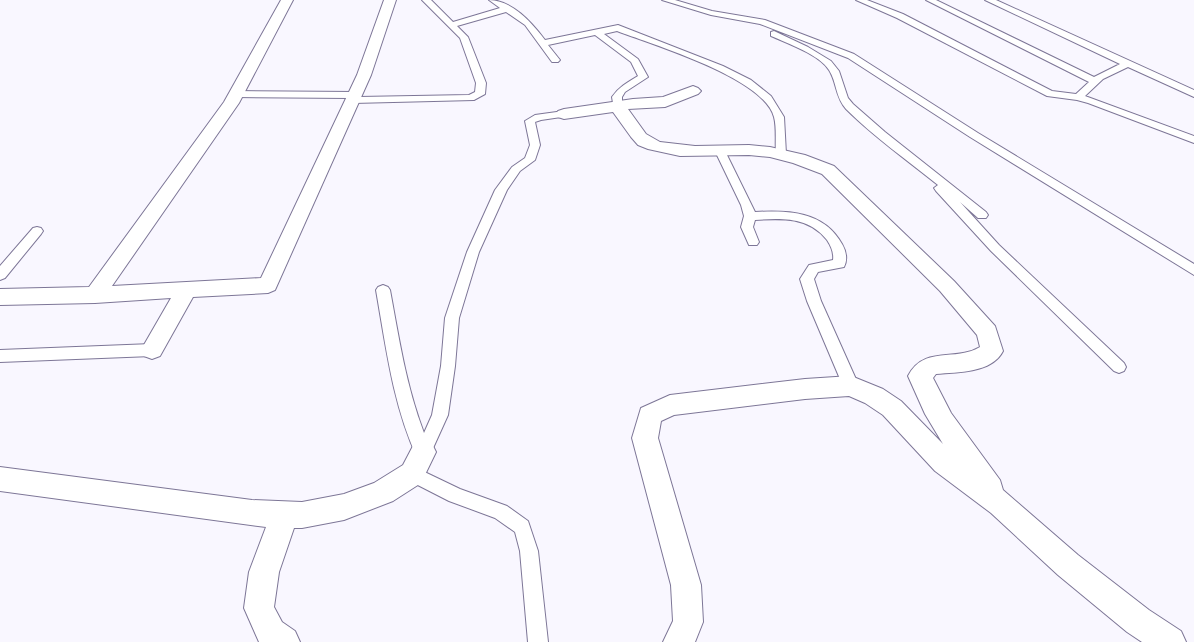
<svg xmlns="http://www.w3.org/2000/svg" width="1194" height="642" viewBox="0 0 1194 642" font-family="'Sofia Sans Condensed',sans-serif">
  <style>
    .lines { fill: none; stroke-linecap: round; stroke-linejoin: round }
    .service-casing { stroke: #7d7697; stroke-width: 2 }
    .minor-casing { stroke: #7d7697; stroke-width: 2 }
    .service { fill: #fff; fill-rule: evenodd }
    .minor { fill: #fff; fill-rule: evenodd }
  </style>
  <rect width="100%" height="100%" fill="#f9f7ff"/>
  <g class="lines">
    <g class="service-casing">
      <path id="service" d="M422,0h9l22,22 47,-14 -11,-8c23,0 43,23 56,40l73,-15 105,41 28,14 20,16 13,21 2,37 -5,3 -5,-3c-1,-11 1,-26 -2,-37 -10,-39 -120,-72 -157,-86l-13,3 34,25 10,18 -23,15 -3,5v12h-8l-2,-12c7,-10 16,-15 26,-21l-7,-14 -36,-27 -47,10 12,15 -2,2h-6l-27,-37 -19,-13 -49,14 11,11 18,46 -1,11 -11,6 -121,3 -5,-3 2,-2 -115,-1 -5,-3 5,-3 120,1 3,1 1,4 110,-2 6,-3 1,-9 -16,-45z
        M662,0h13l37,11 53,9 89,34 124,79 216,131v11l-224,-138 -122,-79 -88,-34 -49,-9z
        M856,0h11l36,14 149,77 24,3 13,-12 -163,-82h10l158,77 26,-13 -135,-64h11l198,90v7l-66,-30 -25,12 -18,17 109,40v7l-106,-40 -11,-3 -30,-4 -150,-78z
        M774,31l34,16 23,14 8,10 9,27 5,6 32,28 101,80 2,3 -2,3h-8l-18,-16 39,43 125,118 2,4 -2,4 -5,2 -5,-2 -123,-120 -55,-60 -2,-3 4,-3c-31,-25 -64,-48 -92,-76 -11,-12 -9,-27 -17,-39 -9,-15 -42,-27 -58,-34v-4z
        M564,111l4,1 1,2 -1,2 -27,4 -6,2 5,23 -5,15 -15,11 -13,19 -28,62 -20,66 -4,48 -7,49 -19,42 -6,2 -6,-2c-24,-52 -31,-110 -41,-167l2,-3 5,-2 5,2 2,3c9,48 16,96 34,143l8,-18 9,-49 4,-48 22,-66 28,-62 17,-23 13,-9 5,-13 -5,-24 10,-6z
        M720,148l5,3 30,61c33,-2 69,-1 87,32 4,7 6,15 2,23l-26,5 -4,7 7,22 38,85 -3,4 -5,2 -5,-2 -3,-4 -36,-85 -7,-22 9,-14 24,-5c1,-7 -2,-14 -6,-20 -18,-23 -45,-22 -72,-20l-2,7 6,15 -2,3h-8l-8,-18 3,-11 -3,-11 -26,-54z
        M37,227l4,1 2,3 -2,3 -36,44 -5,2v-14l33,-38z
        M152,344l5,2 2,4 -2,4 -5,2 -152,6v-12z
        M412,466l48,23 47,17 21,15 10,30 10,91h-20l-8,-91 -5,-19 -20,-14 -46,-17 -43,-22 -2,-5 2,-5z"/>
    </g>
    <g class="minor-casing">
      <path id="minor" d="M281,0h12l-54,103 -127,183 149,-8 96,-203 27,-75h12l-25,75 -96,215 -7,3 -75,4 -33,59 -8,3 -8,-3 -3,-6 30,-52 -76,5 -95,2v-16l89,-2 135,-185z
        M693,86l5,2 3,3 -3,3 -33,13 -37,2 18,25 14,8 35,4 54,-1 21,2 35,8 29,11 120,115 41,45 8,25c-11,22 -45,21 -67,23l-3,4 18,35 49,67 3,10 75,65 71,55 32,21 5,11h-44l-15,-10 -69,-57 -67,-62 -56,-42 -52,-56 -18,-12 -16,-7 -44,3 -131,16 -13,6 -3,17 43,147 2,37 -8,20h-32l10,-21 -2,-36 -39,-147 9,-30 29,-13 135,-16 46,-3 32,13 18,12 42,43 -18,-30 -17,-38c16,-31 47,-14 72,-29l-3,-12 -37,-44 -118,-117 -29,-11 -23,-6 -21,-2 -69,1 -32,-7 -10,-4 -7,-8 -18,-25 -49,7 -6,-2 -2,-3 2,-3 6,-2 69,-10 30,-2z
        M423,441l9,3 4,8 -15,31 -28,18 -49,19 -42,8h-8l-15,44 -5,35 8,15 13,9 5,11h-41l-15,-34 5,-36 17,-45 -266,-36v-24l252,33 50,2 42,-8 30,-11 29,-18 11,-21z"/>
    </g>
    <use href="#service" class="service"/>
    <use href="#minor" class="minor"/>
  </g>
</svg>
